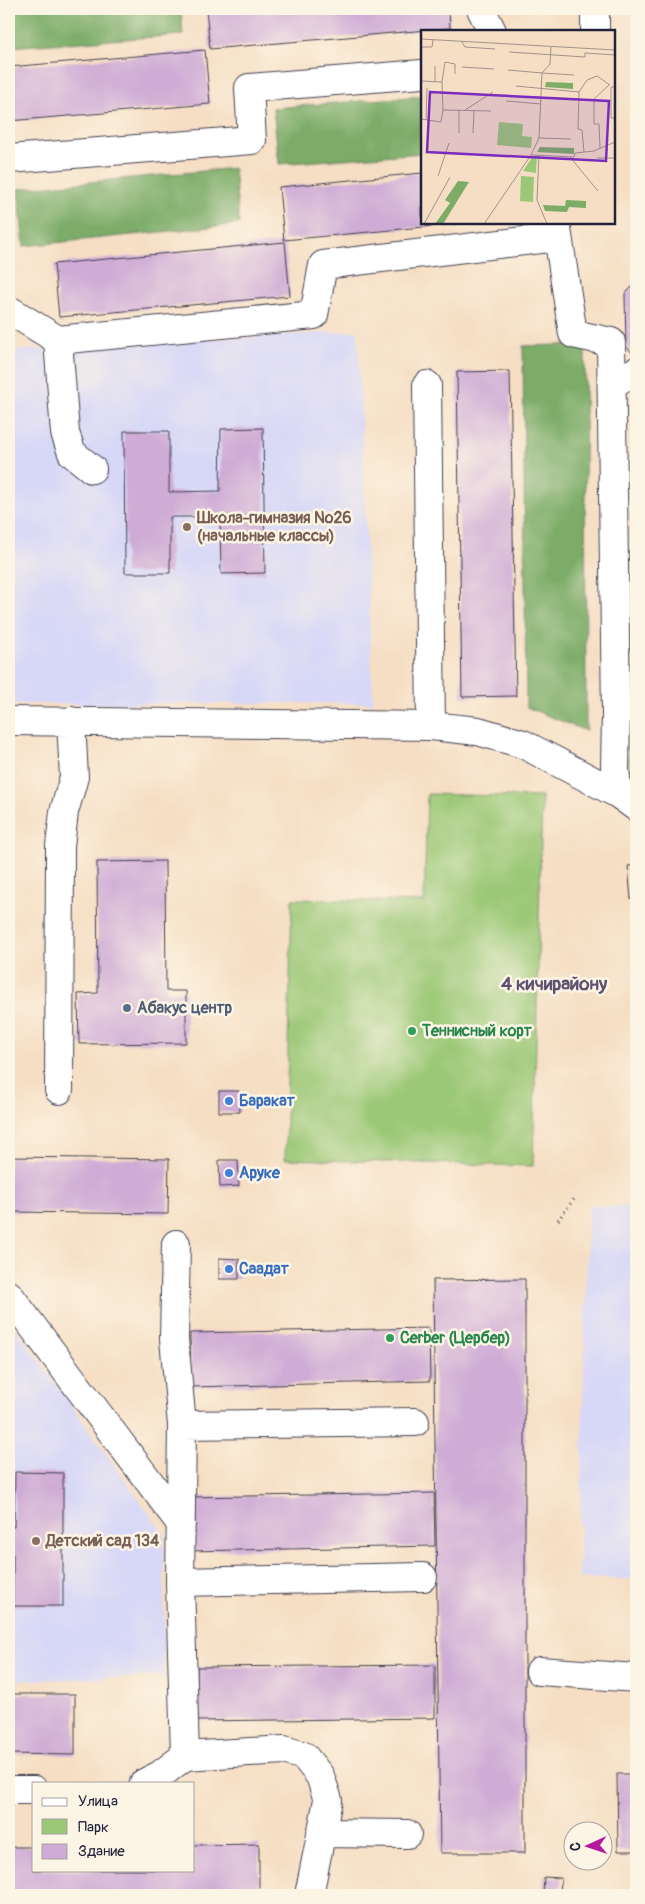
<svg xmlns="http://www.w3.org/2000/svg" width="645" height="1904" viewBox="0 0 645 1904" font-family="Pangolin,sans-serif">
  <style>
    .built { fill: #d7d7f8 }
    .green { fill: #9bc876; stroke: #5e7558 }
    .forest { fill: #7cac67; stroke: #4f6751 }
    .building { fill: #cfacd6 }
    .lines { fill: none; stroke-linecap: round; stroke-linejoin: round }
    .minor-casing { stroke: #423e4f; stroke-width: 30 }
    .path { stroke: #423e4f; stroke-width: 3; stroke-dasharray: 1 4; stroke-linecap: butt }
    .minor { stroke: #fff; stroke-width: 28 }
    .education-dot { fill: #8d6e63; stroke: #fcf5e5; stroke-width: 2 }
    .service-dot { fill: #5c6f8a; stroke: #fcf5e5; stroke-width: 2 }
    .leisure-dot { fill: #2e9e5b; stroke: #fcf5e5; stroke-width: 2 }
    .shop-dot { fill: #3f7fe0; stroke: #fcf5e5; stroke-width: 2 }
    .labels { text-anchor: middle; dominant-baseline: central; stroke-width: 5; stroke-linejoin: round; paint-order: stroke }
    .education-label { font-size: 16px; font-weight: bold; fill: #785e54; stroke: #fcf5e5; text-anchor: start }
    .service-label { font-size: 16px; font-weight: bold; fill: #4e5e75; stroke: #fcf5e5; text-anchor: start }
    .leisure-label { font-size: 16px; font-weight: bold; fill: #27864d; stroke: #fcf5e5; text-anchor: start }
    .shop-label { font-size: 16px; font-weight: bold; fill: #366cbe; stroke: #fcf5e5; text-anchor: start }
    .quarter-label { font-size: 19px; font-weight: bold; fill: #5f5271; stroke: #fcf5e5 }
    .inset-road { fill: none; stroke: #a1938d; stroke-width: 1 }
    .view { fill: #7b2cbf; fill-opacity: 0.15; stroke: #7b2cbf; stroke-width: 2.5 }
    .inset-edge { fill: none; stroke: #22223b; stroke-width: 2.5 }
  </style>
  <rect width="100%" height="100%" fill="#fcf5e5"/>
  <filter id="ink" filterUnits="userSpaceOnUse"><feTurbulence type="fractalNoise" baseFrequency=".02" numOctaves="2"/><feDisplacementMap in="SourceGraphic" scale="10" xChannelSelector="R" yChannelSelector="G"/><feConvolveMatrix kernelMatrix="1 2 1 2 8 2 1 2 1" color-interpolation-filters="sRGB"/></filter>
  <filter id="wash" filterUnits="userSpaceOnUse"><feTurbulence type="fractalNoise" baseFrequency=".0096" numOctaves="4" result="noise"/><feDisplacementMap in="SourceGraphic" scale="20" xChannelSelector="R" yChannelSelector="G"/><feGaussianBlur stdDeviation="1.12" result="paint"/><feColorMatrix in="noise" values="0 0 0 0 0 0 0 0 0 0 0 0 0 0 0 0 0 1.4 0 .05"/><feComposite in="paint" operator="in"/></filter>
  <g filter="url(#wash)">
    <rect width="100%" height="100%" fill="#f5dec3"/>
    <path class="built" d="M358,331l15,372 -364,1v-353z
      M588,1206l48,1v372l-57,-1z
      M9,1319l155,215v142l-155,5z"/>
    <path class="green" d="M629,731h7v48l-7,-5z
      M427,794l115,3 -9,369 -248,-7 7,-260 132,3z"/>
    <path class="forest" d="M9,9h172l2,26 -174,12z
      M422,96v57l-143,11 -6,-56z
      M234,168l5,56 -215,22 -6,-57z
      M585,344l1,387 -60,-24 -3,-361z"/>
    <g id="blocks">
      <path class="building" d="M206,9h243l1,19 -240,21z
        M205,50l5,54 -201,17v-54z
        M422,173v49l33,2 -171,16 -5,-53z
        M285,242l5,54 -231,21 -5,-53z
        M636,283v72l-1,1 -9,-10 -1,-52z
        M510,371l6,325 -54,1 -5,-325z
        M263,428l2,145 -44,1 -1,-57h-50v56h-45l-1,-142h45v61l51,-1 1,-62z
        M165,861l1,130h20v52l-107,1 -1,-50 20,-1 -1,-131z
        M636,865v33l-5,1 -3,-33z
        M219,1091h20l1,21h-21z
        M9,1157l160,2 -1,55 -159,-2z
        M219,1160h19l1,26 -19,1z
        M219,1258l20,1v20h-20z
        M525,1279v574h-85l-7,-573z
        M429,1328l1,53 -239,6 -1,-54z
        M15,1472l48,1v133h-50v-52h-4v-27h5z
        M434,1493l1,53 -246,5 -1,-54z
        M435,1665v53l-238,3v-54z
        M9,1694h66v61l-66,-1z
        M617,1774h19v77h-18z
        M259,1844v51h-250v-48h25v23h160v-25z
        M544,1877l17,1 -1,17h-17z"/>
    </g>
  </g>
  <g filter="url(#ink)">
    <use href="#blocks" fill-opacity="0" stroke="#423e4f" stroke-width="1"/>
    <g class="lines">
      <g class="minor-casing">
        <path id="minor" d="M481,9l11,22
          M595,9v22
          M9,159l243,-19 -3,-52 173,-14
          M556,222l17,112 38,8 5,372 -1,56 3,24
          M9,310l49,30 256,-25 9,-50 235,-28
          M58,340l7,93 7,20 20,16
          M613,383l23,-12
          M427,385l4,341
          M9,721l422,5 47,5 45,13 95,50 18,13
          M59,1090l1,-244 4,-34 10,-35 -3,-56
          M176,1244l-2,95 8,86 -2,157 5,174 99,-6 20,6 16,20 8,24 -19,95
          M9,1295l172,229
          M182,1425l233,-3
          M180,1582l243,-5
          M540,1671l96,7
          M144,1783l16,-8 25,-19
          M9,1790h25
          M321,1833l86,1"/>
      </g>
      <path class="path" d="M558,1220l16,-21"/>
      <use href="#minor" class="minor"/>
    </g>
  </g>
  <g class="education-dot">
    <circle cx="187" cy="527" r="5"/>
    <circle cx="36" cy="1541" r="5"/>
  </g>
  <circle class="service-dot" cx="127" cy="1008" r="5"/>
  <g class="leisure-dot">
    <circle cx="412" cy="1031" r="5"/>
    <circle cx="390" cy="1338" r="5"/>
  </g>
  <g class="shop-dot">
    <circle cx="229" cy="1101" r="5"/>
    <circle cx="229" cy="1173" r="5"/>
    <circle cx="229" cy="1269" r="5"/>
  </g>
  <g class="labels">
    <g class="education-label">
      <text x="197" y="518">Школа-гимназия №26<tspan x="197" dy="18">(начальные классы)</tspan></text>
      <text x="46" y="1541">Детский сад 134</text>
    </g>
    <g class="service-label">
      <text x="137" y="1008">Абакус центр</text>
    </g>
    <g class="leisure-label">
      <text x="422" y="1031">Теннисный корт</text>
      <text x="400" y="1338">Cerber (Цербер)</text>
    </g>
    <g class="shop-label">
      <text x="239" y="1101">Баракат</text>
      <text x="239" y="1173">Аруке</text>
      <text x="239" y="1269">Саадат</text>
    </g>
    <g class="quarter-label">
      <text x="554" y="984">4 кичирайону</text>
    </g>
  </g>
  <g transform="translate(421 30)">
    <rect width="194" height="194" fill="#f5dec3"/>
    <path d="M78,92l24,2 -1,12 10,1 -1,11 -34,-3zM112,126h4l-1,17 -13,-2zM100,146l13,1 -1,25 -13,-1z" fill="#9bc876"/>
    <path d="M125,52l27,1v6l-28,-2zM119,117l34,1v6l-37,-2zM37,151l11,1 -26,42h-8l15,-21 -5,-3zM145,170l20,1v7l-17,-1 -2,5 -22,-1 -2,-6 22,1z" fill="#7cac67"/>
    <path class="inset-road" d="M0,9l194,11M41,12l3,5 30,2M0,17h11l1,-7M88,22l76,5v-4l30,2M14,36v16M41,37l32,2M121,43l32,2M121,43l8,-9 1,-17M0,51l21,1 1,28M21,52l3,-20 10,2v10M95,56l63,6 -1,37 4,1 2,22M194,57h-4v31h4M158,62l8,-12 10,-4 13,9M85,71l35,3M44,80l28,-18M0,89l20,3 2,-12 48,1M5,90l1,-32M38,103v-23M52,103l1,-22M118,108l32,1M179,118l-1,-24h-5v-25l15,-14M111,125l42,2 1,-4 19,-2 21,-9M118,125l-2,45 10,24M149,127l28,34M176,128h18M17,146l11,-33M3,194l26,-47M63,194l47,-69 8,-17 3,-65 -34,-3"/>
    <path class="view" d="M9,62l179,9 -3,60 -179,-9z"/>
    <rect width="194" height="194" class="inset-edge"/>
  </g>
  <rect width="645" height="1904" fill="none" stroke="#fcf5e5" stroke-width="30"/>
  <rect x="32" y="1782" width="162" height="90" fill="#fcf5e5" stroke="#a5a1a1"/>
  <rect x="42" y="1798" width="25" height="8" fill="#ffffff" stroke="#a5a1a1"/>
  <text x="78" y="1806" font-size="15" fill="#22223b">Улица</text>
  <rect x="42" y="1819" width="25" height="15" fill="#9bc876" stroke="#a5a1a1"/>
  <text x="78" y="1832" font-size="15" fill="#22223b">Парк</text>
  <rect x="42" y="1844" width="25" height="15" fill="#cfacd6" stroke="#a5a1a1"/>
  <text x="78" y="1856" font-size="15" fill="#22223b">Здание</text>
  <g transform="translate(588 1846) rotate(267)"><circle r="24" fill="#fcf5e5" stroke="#a5a1a1"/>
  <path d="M0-4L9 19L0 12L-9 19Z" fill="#b5179e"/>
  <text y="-8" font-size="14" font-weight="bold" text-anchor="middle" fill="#22223b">С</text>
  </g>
</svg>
